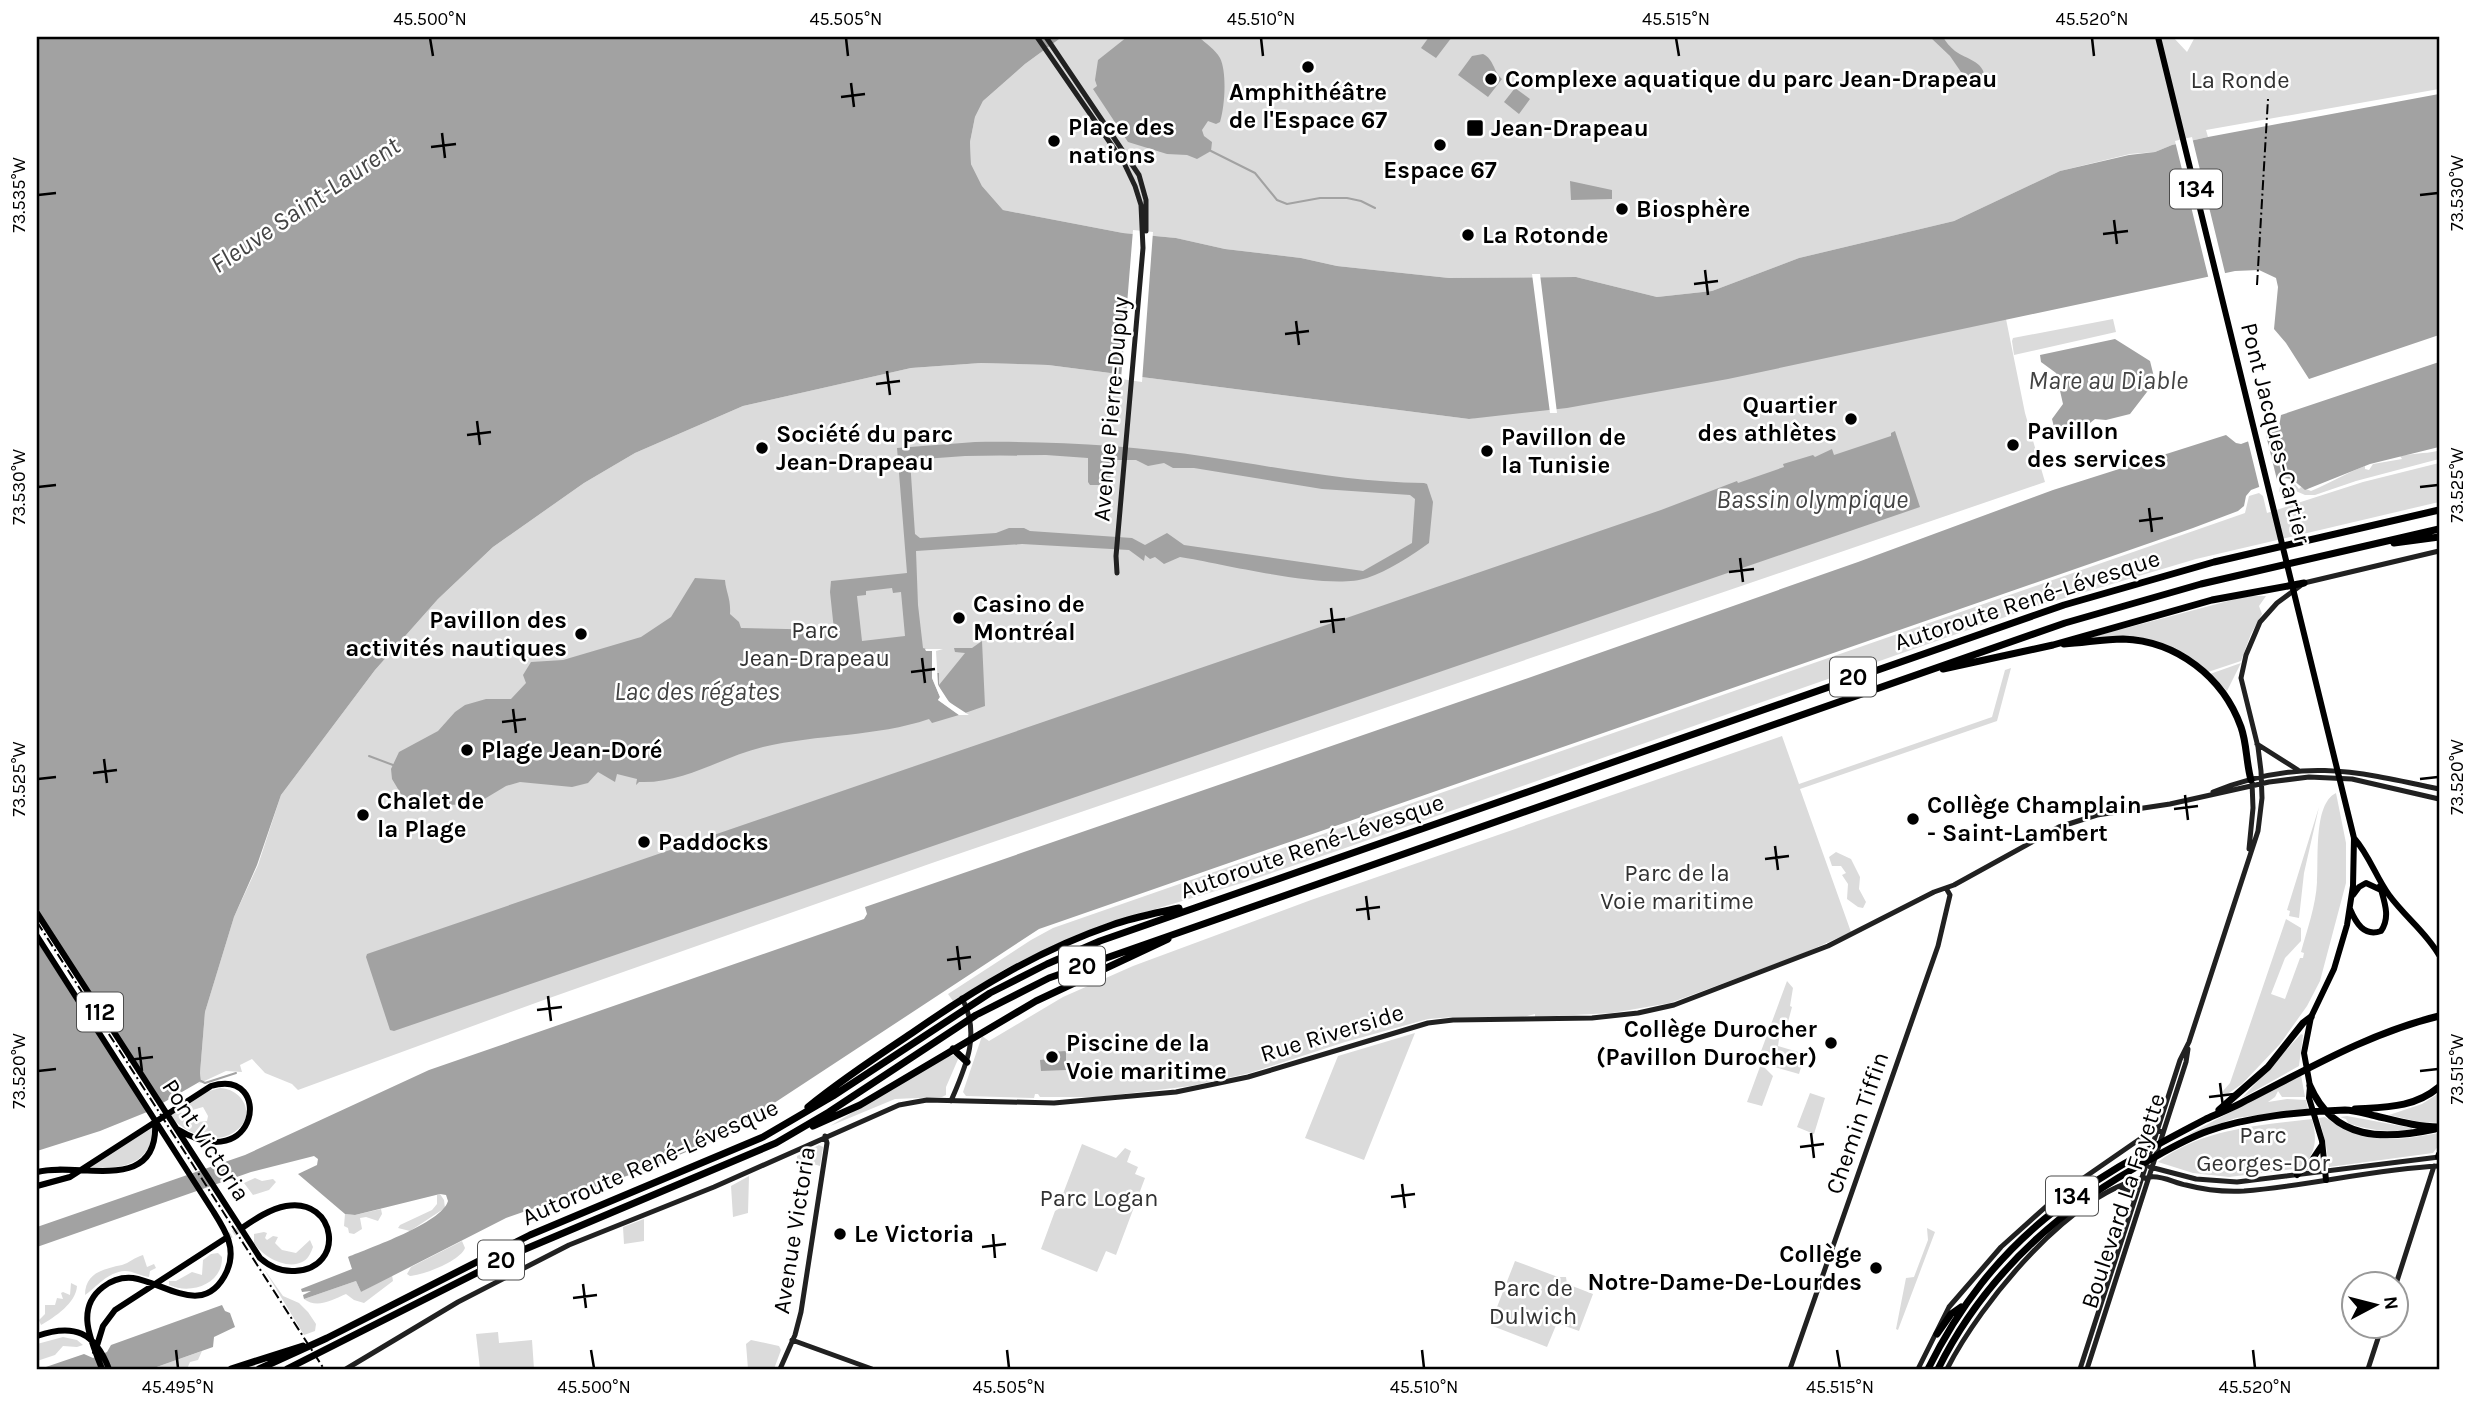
<svg xmlns="http://www.w3.org/2000/svg" width="2476" height="1406" viewBox="0 0 2476 1406" font-family="Karla,sans-serif">
  <style>
    .green { fill: #dbdbdb }
    .water { fill: #a2a2a2; fill-rule: evenodd }
    .pier { fill: #fff }
    .lines { fill: none; stroke-linecap: round; stroke-linejoin: round }
    .stream { stroke: #a2a2a2; stroke-width: 2 }
    .primary-tunnel { stroke: #d9d9d9; stroke-width: 6; stroke-dasharray: 6 3; stroke-linecap: butt }
    .secondary { stroke: #212121; stroke-width: 5 }
    .primary { stroke: #000; stroke-width: 6 }
    .highway { stroke: #000; stroke-width: 7 }
    .rail { stroke: #000; stroke-width: 2; stroke-dasharray: 10 3.5 2 3.5; stroke-linecap: butt }
    .ticks { fill: none; stroke: #000; stroke-width: 2.5 }
    .poi-dot { fill: #000; stroke: #fff; stroke-width: 2.5 }
    .labels { text-anchor: middle; dominant-baseline: central; stroke-width: 5; stroke-linejoin: round; paint-order: stroke }
    .shield { fill: #fff; stroke: #4c4c4c; stroke-width: 2 }
    .shield-label { font-size: 23px; font-weight: bold; fill: #000 }
    .poi-label { font-size: 24px; font-weight: bold; fill: #000; stroke: #fff; text-anchor: start }
    .park-label { font-size: 24px; fill: #323232; stroke: #fff }
    .street-label { font-size: 24px; fill: #000; stroke: #fff }
    .water-label { font-size: 26px; font-style: italic; fill: #434343; stroke: #fff }
    .neatline { fill: none; stroke: #000; stroke-width: 2.5 }
    .ticks-label { font-size: 18px; text-anchor: middle; fill: #000 }
  </style>
  <rect width="100%" height="100%" fill="#fff"/>
  <path class="green" d="M1062,37h1111l14,15 8,-15h244v52l-233,41 2,7 -36,8 -17,7 -25,2 -70,17 -106,50 -155,37 -87,33 -55,6 -81,-20 -127,1 -112,-12 -36,-8 -76,-9 -49,-11 -53,-5 -120,-23 -21,-24 -11,-22 -1,-22 5,-25 8,-16 42,-37z
    M2006,319l19,94 20,69 -1113,381 -391,138 -243,89 -6,-6 -27,-11 -13,-14 -12,6 2,7 -16,-1 -28,13 3,-3 -1,-8 5,-61 29,-95 24,-52 23,-70 94,-125 63,-71 55,-52 91,-64 51,-30 108,-47 168,-38 70,-5 67,2 421,54 408,-73z
    M2113,319l3,13 -102,23 -2,-14 1,-3z
    M2438,447l1,12 -83,22 -41,14h-10l-16,-7 -10,4 1,-5 15,-3 4,5 2,-2 10,4c19,-8 35,-18 54,-25v3l4,1 4,-6 29,-5 -2,-3c13,-3 24,-2 37,-5z
    M2439,463v39l-243,57 -165,49 -700,245 -89,30 -113,34 -70,26 -52,25 -54,33 -5,-7 83,-54 22,-12 1192,-415 4,-17 10,-3 4,3 4,17 96,-31z
    M2247,596h19l-7,10 3,8 -11,20 -10,27 -33,11c-34,-37 -82,-31 -127,-32z
    M2241,663l-14,28 -17,-17z
    M2011,668l-14,53 -197,68 51,143 -49,22 -132,49 -58,10 -77,4v-3l-12,3h-70l-25,2 -83,23 -95,31 -59,13 -93,11h-58l-2,-3h-3l-1,4 -68,-2 -3,-4 19,-56 7,5 74,-44 70,-31 178,-66 471,-164 17,48 193,-67 13,-47z
    M2336,793l10,50v40l-26,98 -13,25 -27,38 -38,40 -22,15 3,-8 7,-8 56,-164 15,9v13l-16,17 -14,36 14,5 15,-41h3l1,-5 -3,-1c6,-22 15,-47 16,-70 2,-22 -4,-78 19,-89z
    M2319,807l-15,66 -5,45 -10,-2 1,-5 -3,-1z
    M1836,852l15,7 9,18 -1,12 7,13 -3,6 -5,-1 -11,-8 1,-15 -6,-9 4,-2 -5,-7h-9l-3,-9z
    M1787,981l6,7 -3,18 2,1 -4,15 -7,3 -3,21 27,8 -6,20 -24,-7 -15,-13z
    M1415,1033l-51,127 -59,-22 33,-82z
    M2301,1034l2,1 -4,31 -57,32z
    M957,1055l2,2 -13,30v8l-4,2 -47,2 -65,27 116,-70z
    M1761,1064l12,12 -11,30 -15,-4z
    M2301,1075l4,22h-23l-4,-6 -3,6 -7,5 19,-3 19,1 2,9 -72,9 -49,17z
    M220,1088c22,1 37,26 17,42 -21,18 -54,2 -68,-15l8,-5 20,12 10,-1 1,-5 -5,-9 -14,4 -9,-4 29,-16z
    M1810,1093l15,5 -11,36 -17,-7z
    M2439,1093v30l-19,-1 -31,-7 33,-11z
    M2347,1116l65,12v2c-23,2 -42,1 -64,-7l-2,-4 -6,-2z
    M2325,1117c41,28 68,24 114,16v12l-6,8 -104,14 -3,-22 -7,-27z
    M2312,1119c5,19 5,34 -11,49l-72,9 -36,-4 -35,-11c43,-33 102,-37 154,-43z
    M152,1126c2,39 -32,44 -62,41z
    M1082,1144l34,14 9,-10 6,3 -4,11 11,5 -3,7 10,4 -29,77 -10,-4 -9,21 -56,-23 14,-38 5,-3 1,-9z
    M819,1145l4,2 -3,19 -23,-7v-3z
    M749,1176l-1,37 -15,4 -2,-31z
    M255,1178l7,3 11,-2 3,3 -7,8 -16,5 -9,-12z
    M440,1194l4,6 1,8 -35,23 -12,-3 2,-3 32,-15 5,-6v-9z
    M381,1209l1,5 -4,7 -12,-4 -6,1 2,11 -8,5 -5,-1 -1,-5 -4,-2 1,-12 10,1z
    M644,1219v22l-20,3 -1,-17z
    M1927,1228l8,4 -37,98 -2,-1 10,-51 8,-1 14,-37z
    M264,1232l3,1 -2,5 2,2 6,-4 5,1 -3,6 7,7 14,3 14,-13 3,7c-2,5 -4,11 -9,14 -16,10 -41,-4 -50,-18v-9z
    M462,1241l3,7c-5,13 -41,27 -55,28l-3,-2 4,-7z
    M218,1253l4,4c1,27 -31,38 -53,28v-4h7l16,-9 10,3 1,-15 8,-6z
    M143,1255l4,12 7,-3 2,4 -6,3 -1,6c-8,-1 -16,-6 -24,-6 -18,1 -28,16 -40,24 0,-22 18,-26 37,-30 7,-2 13,-8 21,-10z
    M1515,1261l43,16h8l1,7 26,10 -14,37 -22,-8 -10,24 -57,-22z
    M264,1269l19,27 16,7 9,9 8,12 -1,7 -11,4z
    M392,1275l1,6 -29,22 -10,-3 -8,-6c-14,6 -29,15 -42,5l52,-18 5,11z
    M71,1283l6,3c-1,17 -22,31 -36,39l-2,-5 6,-6v-9h10l2,-7 6,1 -2,-6 2,-1 7,3z
    M498,1332l1,11 33,-3 2,29h-54l-4,-35z
    M63,1337l14,3 6,5 -6,2 -14,-1 -8,9 -18,6v-17z
    M751,1340l28,6 2,4 -7,19h-26l-2,-25z
    M202,1351l-4,9 -8,2 -3,7h-36z"/>
  <path class="water" d="M37,37h1025l-37,27 -42,37 -8,16 -5,25 1,22 11,22 21,24 120,23 53,5 49,11 76,9 36,8 112,12 127,-1 81,20 55,-6 87,-33 155,-37 106,-50 69,-16 26,-3 17,-7 36,-8 231,-43v241l-130,44 -23,-36 -12,-14 4,-42 -2,-9 -17,-8 -24,1 -507,108 -161,29 -98,11 -421,-54 -67,-2 -70,5 -168,38 -108,47 -51,30 -91,64 -55,52 -63,71 -94,125 -24,70 -23,52 -29,95 -5,61 1,8 -54,31 -47,19 -63,20z
    M1127,37h72c7,7 16,12 21,21 7,14 5,48 0,64l-4,2 -8,-3 -6,9 2,6 8,6 -1,9 -14,8 -10,-4 -20,-1 -39,-12 -35,-53 4,-3 -2,-6 3,-20z
    M1429,37h23l-16,21 -15,-10z
    M1930,37h13c3,5 7,10 12,14 12,9 28,9 30,27l-8,4 -16,-10 -11,-16z
    M1483,54c11,5 10,17 19,25l-14,18 -30,-22 14,-19z
    M1515,88l15,11 -11,15 -15,-12z
    M1570,181l42,9v9l-41,1z
    M2115,339l35,22 4,16 -4,11 -20,26 -24,6 -11,-1 -5,4 -36,4 -2,-8 11,-15 -7,-31 -15,-11 -1,-7z
    M2439,362v85l-69,17 -65,26 -13,-11 -9,-1 -32,12 -5,6 -2,10 -6,5 -45,17 -1154,401 -315,207 -83,35 -135,47 -145,74 -5,-11 -52,18 -1,-4 8,-4 -9,1 -1,-3 51,-20 -4,-12c21,-9 94,-34 100,-56l-2,-6 -6,-1 -85,21 -10,-1 -47,-40 19,-9 1,-6 -4,-3 -63,16 -214,75v-20l208,-72 184,-85 435,-151 3,-5 -2,-7 643,-222 350,-123 195,-72 173,-55 10,8 5,1 35,-13 3,-4 2,-12z
    M1895,431l25,76 -1526,524 -4,-1 -24,-73 1,-3 1294,-444 76,-29 1,2 46,-16 -1,-3 30,-9 2,2 17,-8 2,6 57,-19v-3z
    M975,442c77,-1 156,3 233,15 74,11 140,25 216,26l3,1 6,18 -4,41c-18,13 -41,28 -62,35 -39,13 -142,-14 -187,-21l-16,7 -9,-7 -5,2 -5,-4 -1,6 -15,-11 -107,-6 -106,7 2,54 5,43 9,3v27l8,19 -2,3 21,15 -27,8 -3,-4c-53,18 -111,15 -166,28 -42,10 -79,37 -124,35l-3,3 1,-6 -20,-5 -2,8 -17,-10 -10,11 -16,4 -52,-5 -14,4 -30,18 -59,2 -13,-7 -12,-20 -1,-10 8,-17 39,-21 17,-19 10,-7 21,-6h25l15,-16 -3,-8 8,-13 32,-2 78,-23 30,-20 24,-39 30,2c1,13 6,18 5,34l9,8 2,6 93,2 -4,-38 1,-11 76,-8 -10,-125zM1046,455l42,3v24l2,3h18c6,-7 0,-18 7,-25h21l12,6 16,-3 9,5h21l128,21 88,6 5,4 -3,44 -49,28 -179,-26 -17,-12 -22,12 -13,-7 -102,-7 -6,-3h-15l-13,5 -76,5 -5,-4 -5,-74 55,-4zM892,588l1,5 8,-1 4,44 -43,5 -5,-45 9,-1v-4z
    M982,641l3,65 -20,7c-16,-8 -28,-22 -29,-40h3v12l26,-32 -10,-1 -1,-4h18z
    M1066,1051v19l-25,1 -1,-11 9,-1v-7z
    M222,1305l3,6 5,2 5,14 -21,10 -1,10 -62,22h-111l44,-15 9,4 14,-6 4,-7z"/>
  <path class="pier" d="M2192,137l34,140 -17,3 -34,-139z
    M1133,230l20,2 -11,150 -21,-3z
    M1532,274h8l17,139h-7z
    M2265,431l13,53 -18,6 -13,-53z
    M925,649h18l-7,2 2,34 11,17 20,13h-10l-21,-15 2,-3 -8,-19v-27h-6z
    M37,910l126,197 -14,8 -112,-174z"/>
  <g class="lines">
    <path class="stream" d="M1211,151l44,22 22,27 10,4 33,-6h27l14,3 14,7
      M369,756l24,9
      M201,1081l4,2 31,-10"/>
    <path class="primary-tunnel" d="M226,1238l16,-10"/>
    <path class="secondary" d="M1037,37l87,126 11,23 6,19 2,43 -27,308 1,17
      M1046,37l93,138 7,25v31
      M2257,744l41,26
      M2213,792c86,-34 139,-22 226,-3
      M2249,849l4,-41 -1,-26
      M951,1101c15,-35 30,-67 11,-103
      M2150,1167l46,12 41,3 202,-25
      M2120,1187l9,5 5,9
      M2396,1284l38,-118
      M792,1340l80,29
      M346,1369l112,-67 111,-57 145,-58 185,-82 28,-5 127,3 122,-11 72,-15 180,-54 25,-3 139,-2 46,-5 36,-8 154,-59 106,-54 20,-7 105,-58 38,-12 73,-11 99,-22 40,-5 43,2 87,20
      M780,1369l15,-34 6,-23 26,-169 -2,-7
      M1790,1369l148,-423 12,-51 -4,-7
      M1918,1369l31,-62 52,-60 58,-52 91,-63 6,-2 6,2
      M1947,1369c33,-65 126,-181 203,-192 11,-2 25,6 36,8 19,5 39,7 58,6 65,-5 130,-22 195,-25
      M2080,1369l100,-309 9,-18 69,-211 4,-33 -1,-27 -3,-24 -17,-69 5,-23 14,-33 17,-19 27,-20 135,-32
      M2087,1369l99,-307 2,-13
      M2368,1369l14,-43"/>
    <path class="primary" d="M2158,37l196,801 -1,48 -6,39 -13,44 -23,48 -7,36 6,33 -1,12 13,43 4,39
      M2354,838c15,17 22,39 35,57 16,22 37,37 50,60
      M2353,895l6,-8 7,-4 15,7
      M2350,909c6,14 14,28 31,22 10,-14 3,-30 -1,-45
      M37,913l223,345c10,9 21,14 35,13 51,-2 42,-74 -9,-65 -16,3 -31,13 -44,22
      M37,936l176,275c12,19 24,37 14,60 -22,48 -61,12 -94,7 -10,-1 -21,2 -30,9 -29,22 -11,55 -1,82
      M2438,1157l1,-3
      M37,1172c42,-11 123,24 118,-51
      M2297,1175l13,-12 12,-18
      M37,1186l33,-9 141,-91c63,-19 48,93 -34,43
      M37,1336c37,-13 58,-4 72,33
      M95,1352l8,-26 12,-16 111,-72"/>
    <path class="highway" d="M2394,543l45,-6
      M2064,644c20,-1 39,-5 59,-5 54,2 100,38 118,88 6,17 5,35 10,53
      M1943,669l110,-24 159,-45 92,-17
      M953,1049l14,13
      M2310,1086c24,55 74,54 125,43
      M808,1107c33,-27 68,-50 104,-74 63,-44 127,-83 200,-108 22,-8 45,-12 67,-17
      M2355,1109c31,-2 59,-1 84,-22
      M2219,1110l49,-43 35,-44 8,-6
      M813,1126l47,-21 176,-104 132,-62
      M1937,1334l14,-20 10,-7
      M231,1369l72,-23
      M259,1369l68,-31 203,-103 233,-98 70,-41 157,-103 57,-29 53,-23 964,-336 150,-43 225,-52
      M287,1369l229,-116 260,-110 53,-31 147,-97 73,-37 1016,-355 136,-39 238,-55
      M1928,1369c65,-131 152,-185 278,-250 13,-6 27,-11 39,-18 63,-32 124,-68 194,-85
      M1938,1369c47,-94 121,-161 213,-210 18,-10 37,-21 57,-28 39,-14 95,-20 137,-21 10,0 21,4 31,6 21,5 42,11 63,11"/>
    <path class="rail" d="M2257,285l11,-186
      M37,922l287,447"/>
  </g>
  <path class="ticks" d="M430,38l3,18M846,38l2,18M1261,38l2,18M1676,38l3,18M2092,38l2,18M851,83l3,24M841,97l24,-3M442,133l3,25M431,147l25,-3M38,195l18,-2M2420,195l18,-2M2114,220l3,24M2103,234l25,-3M1705,270l3,25M1694,284l24,-3M1296,321l3,24M1285,334l24,-3M887,371l3,24M876,384l24,-3M477,421l3,24M467,435l24,-3M38,487l18,-2M2420,487l18,-2M2149,508l3,24M2139,521l24,-3M1740,558l3,24M1729,572l25,-3M1331,608l3,25M1320,622l25,-3M922,658l3,25M911,672l24,-3M513,709l3,24M502,722l24,-3M104,759l3,24M93,773l24,-3M38,779l18,-2M2420,779l18,-2M2185,795l3,25M2174,809l24,-3M1775,846l3,24M1765,859l24,-3M1366,896l3,24M1356,910l24,-3M957,946l3,24M947,960l24,-3M548,996l3,25M537,1010l25,-3M139,1047l3,24M128,1060l25,-3M38,1071l18,-2M2420,1071l18,-2M2220,1083l3,24M2209,1097l25,-3M1811,1133l3,25M1800,1147l24,-3M1402,1184l3,24M1391,1197l24,-3M993,1234l2,24M982,1247l24,-3M583,1284l3,24M573,1298l24,-3M176,1350l2,18M591,1350l3,18M1007,1350l2,18M1422,1350l2,18M1837,1350l3,18M2253,1350l2,18"/>
  <g class="poi-dot">
    <circle cx="1308" cy="67" r="7"/>
    <circle cx="1491" cy="79" r="7"/>
    <rect x="1466" y="119" width="18" height="18" rx="3.5"/>
    <circle cx="1054" cy="141" r="7"/>
    <circle cx="1440" cy="145" r="7"/>
    <circle cx="1622" cy="209" r="7"/>
    <circle cx="1468" cy="235" r="7"/>
    <circle cx="1851" cy="419" r="7"/>
    <circle cx="2013" cy="445" r="7"/>
    <circle cx="762" cy="448" r="7"/>
    <circle cx="1487" cy="451" r="7"/>
    <circle cx="959" cy="618" r="7"/>
    <circle cx="581" cy="634" r="7"/>
    <circle cx="467" cy="750" r="7"/>
    <circle cx="363" cy="815" r="7"/>
    <circle cx="1913" cy="819" r="7"/>
    <circle cx="644" cy="842" r="7"/>
    <circle cx="1831" cy="1043" r="7"/>
    <circle cx="1052" cy="1057" r="7"/>
    <circle cx="840" cy="1234" r="7"/>
    <circle cx="1876" cy="1268" r="7"/>
  </g>
  <g class="labels">
    <g class="shield">
      <rect x="2170" y="169.5" width="52" height="39" rx="5"/>
      <rect x="1830" y="657.5" width="46" height="39" rx="5"/>
      <rect x="1059" y="946.5" width="46" height="39" rx="5"/>
      <rect x="77" y="992.5" width="46" height="39" rx="5"/>
      <rect x="2046" y="1176.5" width="52" height="39" rx="5"/>
      <rect x="478" y="1240.5" width="46" height="39" rx="5"/>
    </g>
    <g class="shield-label">
      <text x="2196" y="189">134</text>
      <text x="1853" y="677">20</text>
      <text x="1082" y="966">20</text>
      <text x="100" y="1012">112</text>
      <text x="2072" y="1196">134</text>
      <text x="501" y="1260">20</text>
    </g>
    <g class="poi-label">
      <text x="1505" y="79">Complexe aquatique du parc Jean-Drapeau</text>
      <text x="1308" y="92" text-anchor="middle">Amphithéâtre<tspan x="1308" dy="28">de l'Espace 67</tspan></text>
      <text x="1068" y="127">Place des<tspan x="1068" dy="28">nations</tspan></text>
      <text x="1491" y="128">Jean-Drapeau</text>
      <text x="1440" y="170" text-anchor="middle">Espace 67</text>
      <text x="1636" y="209">Biosphère</text>
      <text x="1482" y="235">La Rotonde</text>
      <text x="1837" y="405" text-anchor="end">Quartier<tspan x="1837" dy="28">des athlètes</tspan></text>
      <text x="2027" y="431">Pavillon<tspan x="2027" dy="28">des services</tspan></text>
      <text x="776" y="434">Société du parc<tspan x="776" dy="28">Jean-Drapeau</tspan></text>
      <text x="1501" y="437">Pavillon de<tspan x="1501" dy="28">la Tunisie</tspan></text>
      <text x="973" y="604">Casino de<tspan x="973" dy="28">Montréal</tspan></text>
      <text x="567" y="620" text-anchor="end">Pavillon des<tspan x="567" dy="28">activités nautiques</tspan></text>
      <text x="481" y="750">Plage Jean-Doré</text>
      <text x="377" y="801">Chalet de<tspan x="377" dy="28">la Plage</tspan></text>
      <text x="1927" y="805">Collège Champlain<tspan x="1927" dy="28">- Saint-Lambert</tspan></text>
      <text x="658" y="842">Paddocks</text>
      <text x="1817" y="1029" text-anchor="end">Collège Durocher<tspan x="1817" dy="28">(Pavillon Durocher)</tspan></text>
      <text x="1066" y="1043">Piscine de la<tspan x="1066" dy="28">Voie maritime</tspan></text>
      <text x="854" y="1234">Le Victoria</text>
      <text x="1862" y="1254" text-anchor="end">Collège<tspan x="1862" dy="28">Notre-Dame-De-Lourdes</tspan></text>
    </g>
    <g class="park-label">
      <text x="2240" y="80">La Ronde</text>
      <text x="815" y="630">Parc<tspan x="815" dy="28">Jean-Drapeau</tspan></text>
      <text x="1677" y="873">Parc de la<tspan x="1677" dy="28">Voie maritime</tspan></text>
      <text x="2263" y="1135">Parc<tspan x="2263" dy="28">Georges-Dor</tspan></text>
      <text x="1099" y="1198">Parc Logan</text>
      <text x="1533" y="1288">Parc de<tspan x="1533" dy="28">Dulwich</tspan></text>
    </g>
    <g class="street-label">
      <text transform="translate(1111 409) rotate(-85)">Avenue Pierre-Dupuy</text>
      <text transform="translate(2276 433) rotate(76)">Pont Jacques-Cartier</text>
      <text transform="translate(2027 600) rotate(-18)">Autoroute René-Lévesque</text>
      <text transform="translate(1312 846) rotate(-19)">Autoroute René-Lévesque</text>
      <text transform="translate(1332 1033) rotate(-17)">Rue Riverside</text>
      <text transform="translate(1857 1123) rotate(-71)">Chemin Tiffin</text>
      <text transform="translate(206 1140) rotate(57)">Pont Victoria</text>
      <text transform="translate(650 1162) rotate(-24)">Autoroute René-Lévesque</text>
      <text transform="translate(2123 1201) rotate(-72)">Boulevard La Fayette</text>
      <text transform="translate(794 1230) rotate(-81)">Avenue Victoria</text>
    </g>
    <g class="water-label">
      <text transform="translate(305 205) rotate(-34)">Fleuve Saint-Laurent</text>
      <text x="2108" y="380">Mare au Diable</text>
      <text x="1812" y="499">Bassin olympique</text>
      <text x="697" y="691">Lac des régates</text>
    </g>
  </g>
  <rect width="2476" height="1406" fill="none" stroke="#ffffff" stroke-width="77"/>
  <g transform="translate(2375 1305) rotate(83)"><circle r="33" fill="#ffffff" stroke="#999999" stroke-width="2"/>
  <path d="M0-5L12 26L0 18L-12 26Z" fill="#000000"/>
  <text y="-10" font-size="19" font-weight="bold" text-anchor="middle" fill="#000000">N</text>
  </g>
  <rect x="38" y="38" width="2400" height="1330" class="neatline"/>
  <g class="ticks-label">
    <text x="430" y="25">45.500°N</text>
    <text x="846" y="25">45.505°N</text>
    <text x="1261" y="25">45.510°N</text>
    <text x="1676" y="25">45.515°N</text>
    <text x="2092" y="25">45.520°N</text>
    <text transform="translate(2457 193) rotate(-90)" y="6">73.530°W</text>
    <text transform="translate(19 195) rotate(-90)" y="6">73.535°W</text>
    <text transform="translate(2457 485) rotate(-90)" y="6">73.525°W</text>
    <text transform="translate(19 487) rotate(-90)" y="6">73.530°W</text>
    <text transform="translate(2457 777) rotate(-90)" y="6">73.520°W</text>
    <text transform="translate(19 779) rotate(-90)" y="6">73.525°W</text>
    <text transform="translate(2457 1069) rotate(-90)" y="6">73.515°W</text>
    <text transform="translate(19 1071) rotate(-90)" y="6">73.520°W</text>
    <text x="178" y="1393">45.495°N</text>
    <text x="594" y="1393">45.500°N</text>
    <text x="1009" y="1393">45.505°N</text>
    <text x="1424" y="1393">45.510°N</text>
    <text x="1840" y="1393">45.515°N</text>
    <text x="2255" y="1393">45.520°N</text>
  </g>
</svg>
